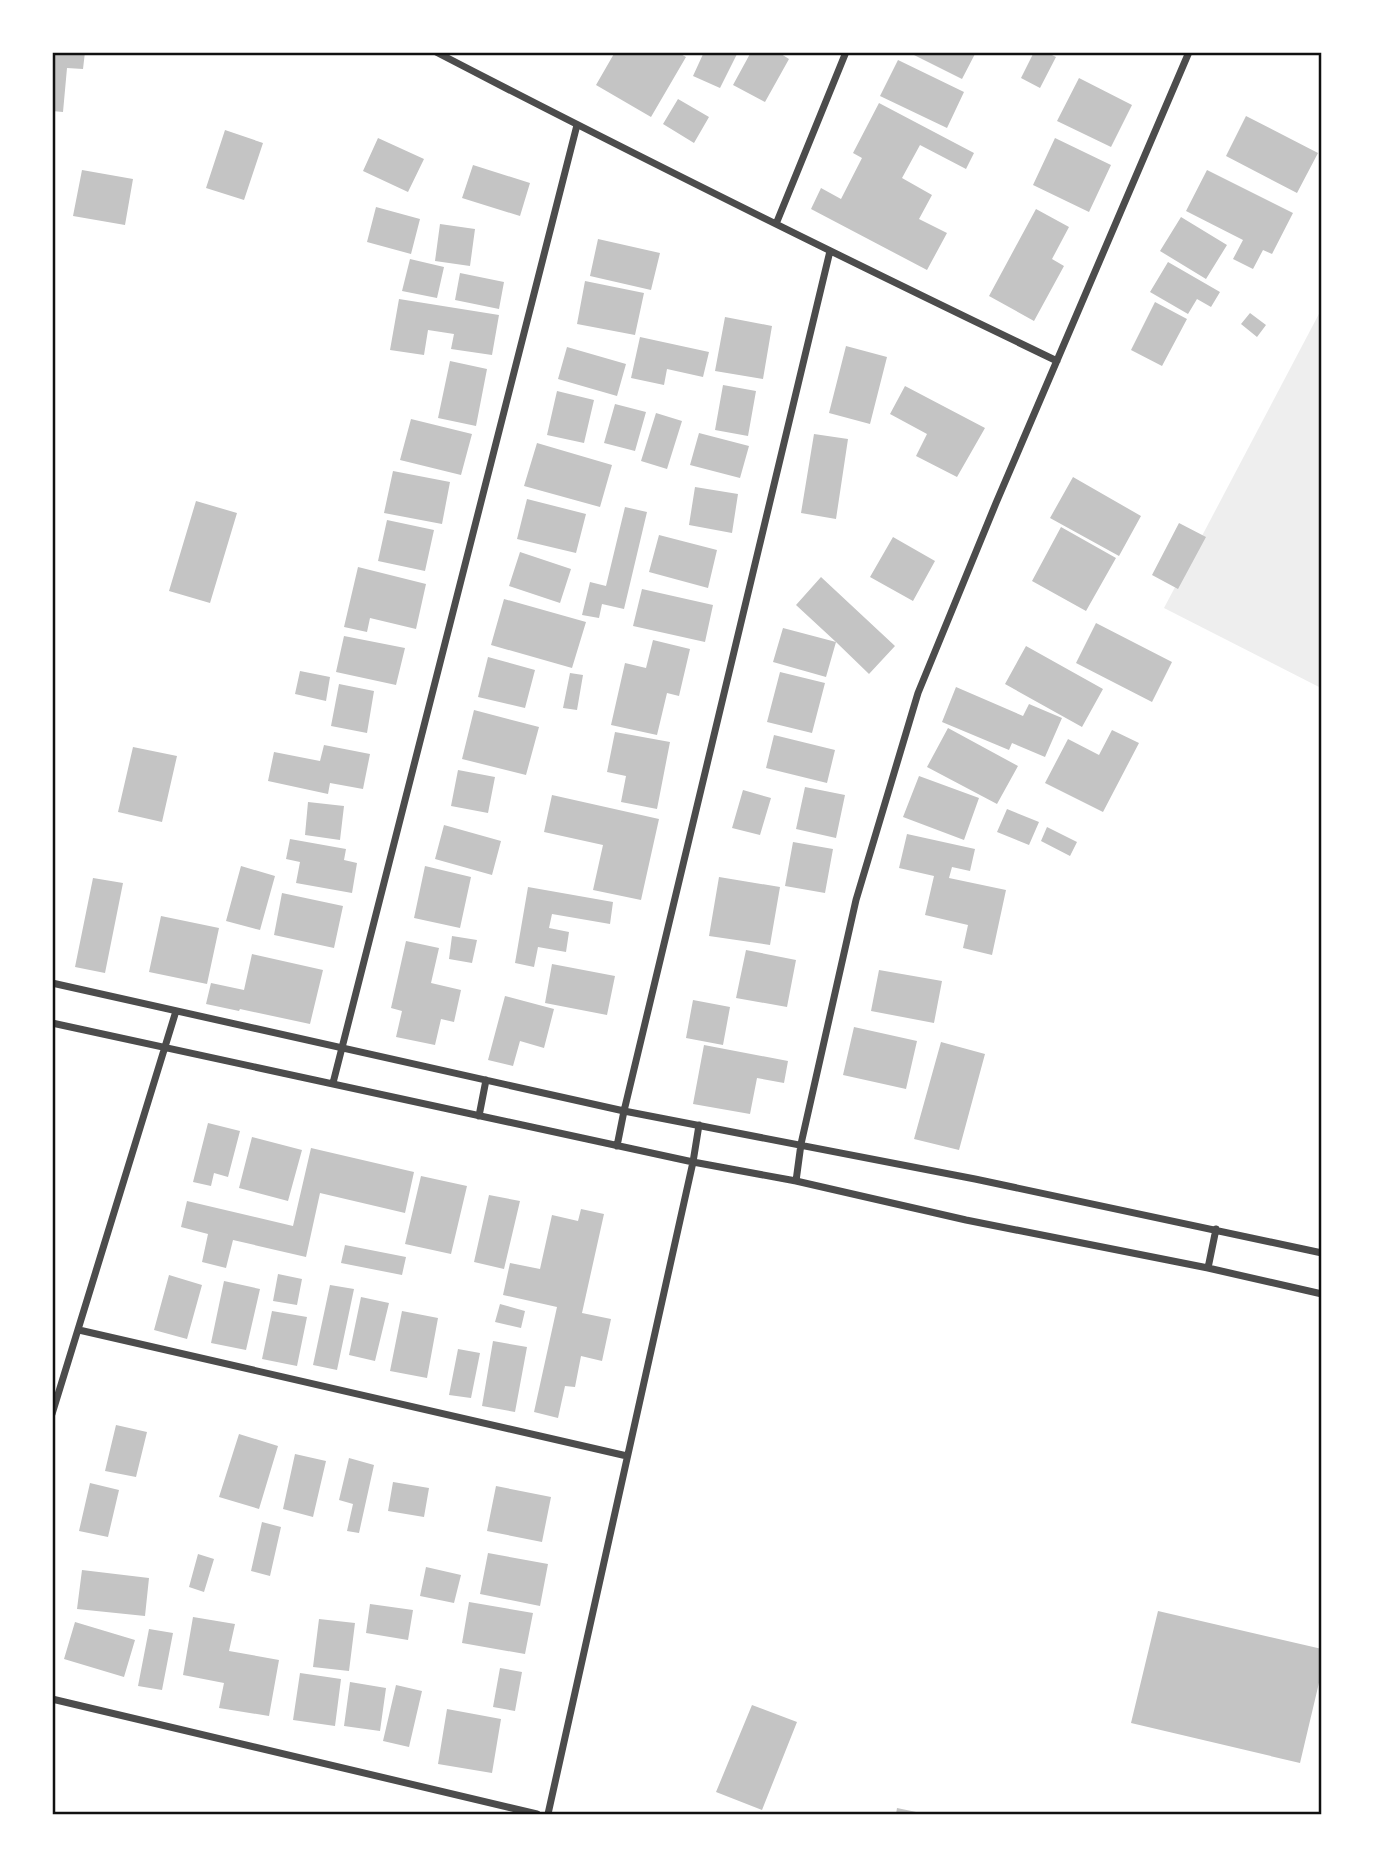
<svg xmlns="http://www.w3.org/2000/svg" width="1374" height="1867" viewBox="0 0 1374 1867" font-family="Quicksand,sans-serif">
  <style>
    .green { fill: #eee }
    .building { fill: #c4c4c4 }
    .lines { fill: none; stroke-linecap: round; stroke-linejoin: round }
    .minor { stroke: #4c4c4c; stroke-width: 7 }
    .neatline { fill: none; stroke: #111; stroke-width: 2.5 }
  </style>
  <rect width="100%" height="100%" fill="#fff"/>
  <path class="green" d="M1321,310v378l-157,-80z"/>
  <path class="building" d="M52,52h33l-2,17 -16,-1 -4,44 -11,-1z
    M615,52h62l9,5 -35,60 -55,-32z
    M704,52h34l-18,36 -27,-12z
    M751,52h27l11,7 -24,43 -32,-17z
    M908,52h68l-14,27z
    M1034,52h12l10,5 -16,31 -19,-10z
    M898,60l66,32 -17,36 -67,-32z
    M1079,78l53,27 -21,42 -54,-26z
    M678,99l31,18 -15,26 -31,-19z
    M879,103l95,50 -8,16 -46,-24 -18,33 30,17 -13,24 28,14 -20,37 -116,-61 10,-21 20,11 21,-41 -9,-5z
    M1246,116l72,37 -21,40 -71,-37z
    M225,130l38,13 -19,57 -38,-12z
    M378,138l46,21 -16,33 -45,-21z
    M1055,138l56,27 -22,47 -56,-27z
    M473,165l57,18 -10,33 -58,-18z
    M82,170l51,9 -8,46 -52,-9z
    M1207,170l86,43 -21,41 -9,-4 -10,19 -20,-10 10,-19 -57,-29z
    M376,207l44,12 -9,35 -44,-12z
    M1036,209l33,18 -17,32 12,7 -30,55 -45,-25z
    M1181,217l46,28 -21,34 -46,-28z
    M440,224l35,5 -5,37 -35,-5z
    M598,239l62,14 -9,37 -61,-14z
    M410,259l34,8 -7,31 -35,-7z
    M1168,262l52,30 -9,15 -14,-8 -9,15 -38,-22z
    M460,273l44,9 -5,27 -44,-9z
    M585,281l59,12 -9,42 -58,-11z
    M399,299l100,16 -7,40 -41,-6 3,-15 -26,-4 -4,25 -34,-5z
    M1155,302l32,17 -25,47 -31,-16z
    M1250,313l16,12 -9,12 -16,-13z
    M725,317l47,9 -9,53 -48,-8z
    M640,337l69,15 -6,25 -36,-8 -3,16 -33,-7z
    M846,346l41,11 -17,67 -41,-11z
    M567,347l59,17 -9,32 -59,-17z
    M450,361l37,8 -11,57 -38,-8z
    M723,385l33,6 -8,45 -33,-6z
    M905,386l80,42 -28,49 -41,-21 11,-22 -37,-20z
    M557,391l37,9 -10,43 -37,-8z
    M615,404l31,8 -11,39 -31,-8z
    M656,413l26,8 -15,48 -26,-8z
    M411,419l61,15 -11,41 -61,-15z
    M699,433l50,13 -9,32 -50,-13z
    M814,434l34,5 -12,80 -35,-6z
    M537,443l75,22 -12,42 -76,-21z
    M393,471l57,11 -8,42 -58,-11z
    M1073,477l68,39 -22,40 -69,-38z
    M695,487l43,7 -6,39 -43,-8z
    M527,499l59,15 -10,39 -59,-14z
    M196,501l41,12 -27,90 -41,-12z
    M625,507l22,5 -23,97 -22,-5 -3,14 -17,-3 8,-33 16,4z
    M387,520l47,10 -9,41 -47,-10z
    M1179,523l27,14 -28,52 -26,-14z
    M1061,527l55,31 -30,53 -54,-30z
    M659,535l58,15 -9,38 -59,-16z
    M893,537l42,24 -22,40 -43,-24z
    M520,552l51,17 -11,34 -51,-17z
    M358,567l68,17 -10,45 -46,-11 -3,14 -23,-5z
    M821,577l74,69 -26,28 -33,-32 -10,35 -53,-15 10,-34 53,14 -40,-37z
    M642,589l71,16 -8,37 -72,-16z
    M504,599l82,23 -14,46 -81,-23z
    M1096,623l76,39 -20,40 -76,-39z
    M344,636l61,12 -9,37 -60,-13z
    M653,640l37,9 -11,47 -12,-3 -10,42 -46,-10 14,-62 21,5z
    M1026,646l77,43 -21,38 -77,-43z
    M488,657l47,13 -10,38 -47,-11z
    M300,671l30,6 -4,24 -31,-7z
    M780,672l45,11 -13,50 -45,-11z
    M570,673l13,2 -6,35 -14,-2z
    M339,684l35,7 -7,42 -36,-7z
    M956,687l67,29 6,-12 33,14 -17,39 -33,-14 -3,7 -67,-28z
    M474,710l65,17 -13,48 -64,-16z
    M948,728l70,38 -21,38 -70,-37z
    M1112,730l27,13 -36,69 -58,-29 23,-44 31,16z
    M615,732l55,10 -13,67 -36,-7 5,-26 -19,-4z
    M774,735l61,15 -8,33 -61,-15z
    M324,745l46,9 -7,35 -33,-6 -2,11 -60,-13 6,-29 46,9z
    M133,747l44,9 -15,66 -44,-10z
    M458,770l37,7 -7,36 -37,-7z
    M919,776l60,22 -15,42 -61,-23z
    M805,787l40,8 -9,43 -40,-9z
    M743,790l28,8 -11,37 -28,-7z
    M552,795l107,24 -18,81 -48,-10 10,-45 -59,-13z
    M308,802l36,4 -4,34 -35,-5z
    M1007,809l32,13 -10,23 -32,-13z
    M444,825l57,16 -9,34 -57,-16z
    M1047,827l30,15 -7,14 -29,-15z
    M907,834l68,15 -5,22 -18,-4 -3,11 57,12 -14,65 -29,-7 5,-23 -43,-10 9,-39 -35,-8z
    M290,839l56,10 -2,11 13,3 -5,30 -56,-10 4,-21 -14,-3z
    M793,842l40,7 -8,44 -40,-7z
    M241,866l34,10 -15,54 -34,-9z
    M425,866l46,11 -11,51 -46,-10z
    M719,877l61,10 -10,58 -61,-9z
    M93,878l30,5 -18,90 -30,-6z
    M528,887l85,15 -3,22 -58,-10 -3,14 20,4 -3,20 -28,-5 -4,20 -19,-4z
    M282,893l61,13 -9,42 -60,-13z
    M161,916l58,12 -12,56 -58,-12z
    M452,936l25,4 -5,23 -23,-4z
    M406,941l33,7 -8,35 30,7 -7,32 -13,-3 -6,26 -39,-8 6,-26 -11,-3z
    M746,950l50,10 -9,47 -51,-9z
    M252,954l71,16 -13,54 -70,-15 -1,2 -33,-7 5,-21 33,7z
    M552,964l63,12 -8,39 -62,-12z
    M879,970l63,11 -8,42 -63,-12z
    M505,996l49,13 -10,39 -24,-7 -7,25 -25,-6z
    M693,1000l37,7 -7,38 -37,-7z
    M854,1027l63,14 -11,48 -63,-14z
    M941,1042l44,12 -26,96 -45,-11z
    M704,1045l84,16 -4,22 -27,-5 -7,36 -57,-10z
    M208,1123l32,8 -12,46 -14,-4 -3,13 -18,-4z
    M252,1137l50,13 -14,51 -49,-13z
    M311,1148l103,24 -9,41 -85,-20 -14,64 -73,-17 -7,28 -24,-6 6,-28 -27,-7 6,-26 106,25z
    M421,1176l46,10 -16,68 -46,-10z
    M489,1195l31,6 -16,68 -30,-7z
    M581,1209l23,5 -22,99 29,6 -9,42 -21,-5 -6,31 -10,-1 -7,32 -24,-6 23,-105 -54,-12 7,-32 30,6 12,-54 26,6z
    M345,1245l61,12 -4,18 -61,-12z
    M278,1274l24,5 -5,26 -24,-4z
    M169,1275l33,10 -15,54 -33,-9z
    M224,1281l36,8 -14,61 -35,-7z
    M330,1285l24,4 -17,81 -24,-5z
    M361,1297l28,6 -14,58 -26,-6z
    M500,1304l25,7 -4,17 -26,-6z
    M272,1311l35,6 -10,49 -35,-7z
    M402,1311l36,7 -11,60 -37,-7z
    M493,1341l34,6 -12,65 -33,-6z
    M458,1349l22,4 -9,45 -22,-3z
    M116,1425l31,7 -11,45 -31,-6z
    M239,1434l39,12 -19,63 -40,-12z
    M295,1454l31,7 -13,56 -30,-8z
    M349,1458l25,7 -15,68 -12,-2 6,-27 -14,-4z
    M393,1482l36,6 -5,29 -36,-6z
    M90,1483l29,7 -11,47 -29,-6z
    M496,1486l55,11 -9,45 -55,-11z
    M262,1522l19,5 -11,49 -19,-5z
    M488,1553l60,11 -8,42 -60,-12z
    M198,1554l16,5 -10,33 -15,-5z
    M426,1567l35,8 -7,28 -34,-7z
    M82,1570l67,8 -4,38 -68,-7z
    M469,1602l64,11 -8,41 -63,-11z
    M370,1604l43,6 -5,30 -42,-7z
    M1158,1611l164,38v21l-22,93 -169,-40z
    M193,1617l42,7 -6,27 50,9 -10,56 -50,-8 5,-25 -41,-8z
    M319,1619l36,4 -6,48 -36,-4z
    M75,1622l60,18 -11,37 -60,-18z
    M149,1629l24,4 -11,57 -24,-4z
    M500,1668l22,4 -7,39 -22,-4z
    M300,1673l41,6 -6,47 -42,-6z
    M350,1682l36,6 -6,43 -36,-5z
    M396,1685l26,6 -13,56 -26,-6z
    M752,1705l45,17 -35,88 -46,-18z
    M447,1709l54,10 -9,54 -54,-9z
    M897,1808l24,5v1h-25z"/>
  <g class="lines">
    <path class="minor" d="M436,52c206,107 413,209 621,309
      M776,224l70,-172
      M52,983l572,128 351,68 347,74
      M52,1023l641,139 103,19 170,39 242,48 114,26
      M333,1083l244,-958
      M479,1116l7,-36
      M617,1146l7,-35 206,-860
      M796,1181l5,-37 55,-244 62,-207 78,-190 193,-451
      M1208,1268l8,-39
      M79,1330l548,126
      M52,1414l124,-403
      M52,1699l485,115
      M548,1814l145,-652 6,-37"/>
  </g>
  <rect width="1374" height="1867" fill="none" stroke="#ffffff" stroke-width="108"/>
  <rect x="54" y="54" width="1266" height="1759" class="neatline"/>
</svg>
